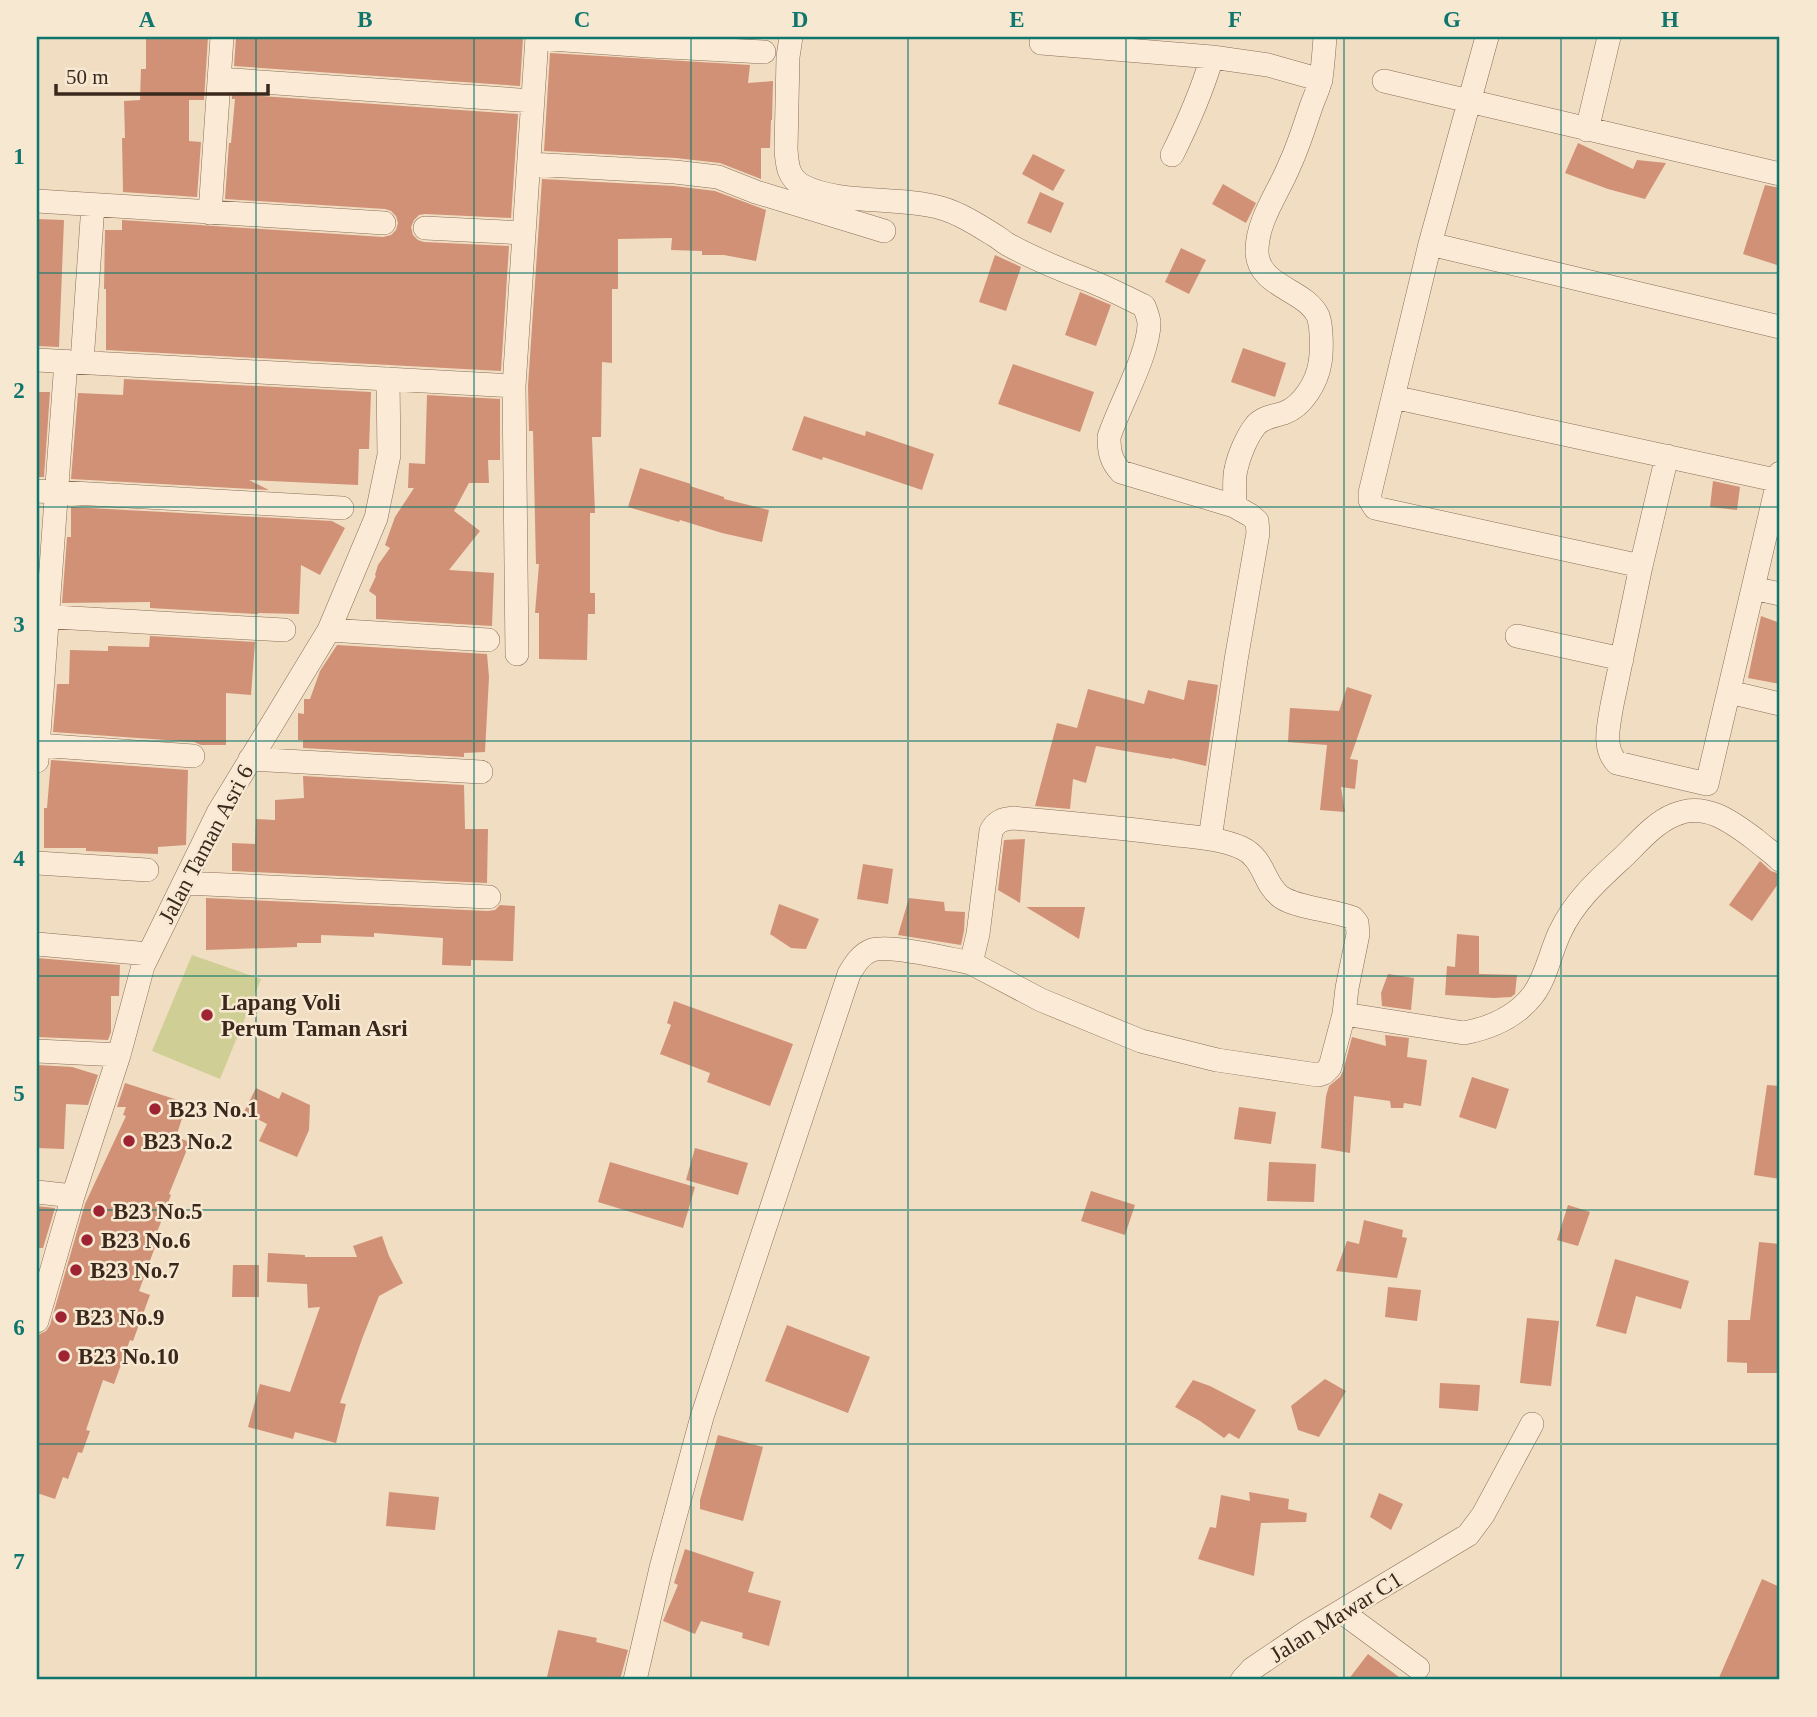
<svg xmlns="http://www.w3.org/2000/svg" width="1817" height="1717" viewBox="0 0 1817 1717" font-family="'Times New Roman',serif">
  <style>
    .green { fill: #cfcf95 }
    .building { fill: #d19176 }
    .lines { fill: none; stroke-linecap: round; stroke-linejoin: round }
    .minor-casing { stroke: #8b6d58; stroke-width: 24 }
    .minor { stroke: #fbebd6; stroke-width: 23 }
    .grid { fill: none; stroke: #0f766e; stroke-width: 2; stroke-opacity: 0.55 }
    .poi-dot { fill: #9e2433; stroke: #f7e8d2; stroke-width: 2.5 }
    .labels { text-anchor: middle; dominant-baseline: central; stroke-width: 5; stroke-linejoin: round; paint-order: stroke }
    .street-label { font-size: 23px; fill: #3a281d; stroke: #f7e8d2 }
    .poi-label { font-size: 23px; font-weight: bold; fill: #3a281d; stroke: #f7e8d2; text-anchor: start }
    .neatline { fill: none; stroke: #0f766e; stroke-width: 2.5 }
    .grid-label { font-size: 23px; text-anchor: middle; font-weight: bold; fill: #0f766e }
  </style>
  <rect width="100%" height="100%" fill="#f0ddc2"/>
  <path class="green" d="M192,955l69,24 -41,100 -68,-28z"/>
  <path class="building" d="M146,37h62l-4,63h-15v41l12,1 -4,55 -74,-5 -1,-54h3l-1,-37 16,-1 1,-31h5z
    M236,37h287l-3,49 -286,-20z
    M550,53l200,12 -2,18 25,-2 -1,39h-1l-1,28h-9v31l-41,-16 -44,-5 -132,-7z
    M232,94l286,20 -7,104 -86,-4 -6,1 -5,5 -3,7 2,8 5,5 6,2 85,4 -8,125 -395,-21v-61h-2l1,-59h17v-10l261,17 8,-2 5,-5 2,-7 -2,-7 -5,-5 -6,-2 -160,-10 4,-56h2l4,-44h-3z
    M1578,143l55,26 4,-9 29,3 -21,36 -37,-10 -43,-16z
    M1033,154l32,16 -12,21 -31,-17z
    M542,179l132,7 41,5 51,19 -10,51 -32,-6h-22v-4l-31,-1 1,-12 -54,1v50h-6v74l-10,-1 -1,75h-9l3,76h-5v80h5v21h-7l-1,46 -48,-1v-46h-4l4,-49h-3l-3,-133h-4l-1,-45z
    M1223,184l33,19 -10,20 -34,-19z
    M1765,185l15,3v78l-37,-12z
    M1040,192l24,11 -13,30 -24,-10z
    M37,219l27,1 -5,127 -22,-1z
    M1181,248l25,12 -17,34 -24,-12z
    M995,255l26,12 -15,44 -27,-9z
    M1080,292l31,13 -15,41 -31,-11z
    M1243,348l43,15 -11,34 -44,-15z
    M1013,364l81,28 -14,40 -82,-28z
    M124,379l247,13 -2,57h-10l-1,36 -109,-5 20,10 -198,-11 7,-86 45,2z
    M37,392h13l-6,85h-7z
    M427,395l73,4v61h-12l1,23h-20l-15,28 26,20 -31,39 45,3 -2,53 -116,-7v-23l-7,-5 7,-15 -1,-1 3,-10 12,-17 -5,-3 10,-28 19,-29h-6l1,-25 16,1z
    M804,416l61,20 1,-5 68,23 -12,36 -99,-33 -1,3 -30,-10z
    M640,468l51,16 -1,2 34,11v2l45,11 -7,32 -40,-9 -42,-13 -1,2 -51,-15z
    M1713,481l27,6 -3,23 -27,-3z
    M71,507l261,14 13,7 -25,47 -19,-10 -2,49 -41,-1v1l-108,-6v-6l-88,1 5,-66h4z
    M1761,616l19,7v61l-32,-6z
    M150,636l105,6 -4,53 -25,-2v52h-25l-7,-3 -141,-10 4,-48h12l1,-34 38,1v-5l41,1z
    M337,645l150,9 2,23 -4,75 -21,1v4l-161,-9v-8h-5v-27l6,1v-15h6l10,-28z
    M1188,680l30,5 -12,81 -34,-8v1l-76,-13 -10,37 -13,-4 -3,30 -35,-3 22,-83 20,5 11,-39 56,15 4,-14 36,10z
    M1347,687l25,8 -22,64 8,1 -3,29 -14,-2 4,25 -25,-2 7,-65 -39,-3 2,-34 49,3z
    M51,760l137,10 -2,75 -28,2v7l-72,-3v-3h-42v-40h3z
    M303,776l161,9 1,44h23l-1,54 -255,-12v-28l23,1 1,-25 19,1v-20l29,-2z
    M1025,839l-5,64 -22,-13 6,-50z
    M1760,861l11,10 9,3v7l-28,40 -23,-16z
    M863,864l30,5 -5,35 -31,-5z
    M206,898l282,13 7,-1 5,-5 15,1 -2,55 -42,-1v6l-29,-1 1,-27 -69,-5v4l-53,-2v8h-24v4l-91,3z
    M909,898l35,4 1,9 20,1 -1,19 -3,14 -63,-10z
    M779,904l40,15 -13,30 -15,-1 -21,-14z
    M1026,907h59l-6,32z
    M1457,934l22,2v38l38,1 -2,19 -4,3 -17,1 -49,-3 2,-29 8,1z
    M37,958l83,7 -1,31h-8v36l-3,8 -71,-3z
    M1388,974l26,4 -3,32 -29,-4 -1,-13z
    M674,1001l119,43 -23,62 -63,-24 3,-9 -50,-19 11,-29 -4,-2z
    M1385,1035l24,3 -2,19 20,3 -6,46 -17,-3 -1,5h-12l-1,-7 -36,-5 -4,57 -29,-5 5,-52 3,-10 11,-9 3,-6 9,-34 34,9z
    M38,1065l34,2 26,8 -10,30 -22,-1 -2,45 -27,-1z
    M1472,1077l37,12 -13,40 -37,-12z
    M125,1083l62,20 -11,34 14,5 -21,52 2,1 -15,40 3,1 -20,55 11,4 -17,46 -3,-1 -16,44 -11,-4 -17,50 4,1 -8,22 -4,-1 -10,27 -5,-2 -8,22 -18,-6v-154l1,-4 8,-4 4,-6 35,-121 41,-88 -3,-1 3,-8h-9z
    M1767,1085l13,1v93l-26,-4z
    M256,1088l23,11 3,-7 28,13 -1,25 -12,27 -38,-16 8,-17 -23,-12z
    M1239,1107l37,5 -5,32 -37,-5z
    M695,1148l53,15 -10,32 -52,-15z
    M610,1162l85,25 -12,41 -85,-26z
    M1269,1162l47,2 -2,38 -47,-1z
    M1091,1191l44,14 -10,30 -44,-14z
    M1568,1205l22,7 -12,34 -21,-6z
    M37,1206l18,2 -12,40h-6z
    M1364,1220l39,10 -1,7 5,1 -10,40 -61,-7 11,-30 12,3z
    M382,1236l7,20 14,27 -24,13 -17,43 -22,64 6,1 -10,39 -41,-11 -2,7 -45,-12 12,-43 30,8 30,-85 -12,1 -1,-24 -40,-2 1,-29 37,2v2h52l-4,-11z
    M1759,1242l21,2v129h-33v-10l-20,-1 1,-42h22z
    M1615,1259l74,22 -8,28 -45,-13 -10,38 -30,-8z
    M233,1265h26v32h-27z
    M1388,1287l33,3 -4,31 -32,-4z
    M1527,1318l32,3 -8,65 -31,-3z
    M787,1325l83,32 -22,56 -83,-32z
    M1325,1379l21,12 -27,46 -21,-7 -7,-24z
    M1193,1380l17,6 46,24 -17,29 -10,-6 -5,5 -24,-17 -25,-14z
    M1440,1383l40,2 -2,26 -39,-3z
    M718,1435l45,12 -20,74 -43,-12v-9z
    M389,1492l50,5 -4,33 -49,-4z
    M1249,1492l40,7 -1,10 19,4 -1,9 -45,1 -7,53 -56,-17 12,-32 6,1 5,-33 29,6z
    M1379,1493l24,11 -12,26 -21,-13z
    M685,1549l69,23 -6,20 33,9 -12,45 -27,-8 1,-5 -42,-12 -6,13 -32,-13 15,-36 -4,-2z
    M1762,1579l18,8v93h-62z
    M558,1630l39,8 -1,4 32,8 -8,30h-58l-15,-3z
    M1368,1654l35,26h-55z"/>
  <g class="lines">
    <g class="minor-casing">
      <path id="minor" d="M791,37l-3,20 -2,92c1,16 2,29 17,37 37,19 97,10 138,22 18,5 37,17 53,27 4,2 8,6 13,9 25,14 52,25 78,35 20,7 40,18 59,27 2,5 4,10 5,16 1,30 -30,84 -40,115 0,15 2,24 12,35l113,34 16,9 7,6 1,12 -22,127 -26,179
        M1487,37l-57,207 -60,249v7l5,8 266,58
        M537,38l112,8 115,6
        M1041,43l171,14 56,8 53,15
        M219,79l314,22
        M1384,81l396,93
        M1587,130l22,-93
        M1172,155c16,-32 30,-64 40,-98
        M529,164l146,8 43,5 38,15 128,39
        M37,201l347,22
        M210,213l12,-176
        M425,228l99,5
        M1430,244l350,83
        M37,360l477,26
        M82,362l11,-157
        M1393,397l387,84
        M1667,456l-26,110 -29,139c-3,19 -10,43 5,58l90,21 73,-311
        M37,491l305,17
        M1234,506c2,-12 -1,-25 2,-37 3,-14 11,-33 20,-44 7,-8 18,-9 28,-12 19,-7 33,-31 36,-50 2,-11 2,-37 -2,-47 -13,-27 -59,-29 -61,-63 -1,-32 22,-61 33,-89 9,-19 15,-40 22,-60 3,-8 7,-16 9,-25 2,-14 3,-28 4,-42
        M1753,588l27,6
        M37,616l247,14
        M329,630l159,10
        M1517,636l105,23
        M517,654l-3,-268 23,-349
        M1729,692l51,12
        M37,745l156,11
        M250,759l231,13
        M37,761l29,-400
        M37,863l110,7
        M184,883l305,14
        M37,944l112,10
        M1344,1014l120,19c26,-5 52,-16 69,-38 14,-19 17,-42 27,-63 14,-30 37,-51 61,-73 16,-15 33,-36 53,-44 31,-14 58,7 82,25 8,7 17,13 24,20
        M37,1051l82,4
        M37,1192l36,4
        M37,1321l36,-125 46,-141 24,-89 75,-153 111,-183 47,-112 13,-63 -1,-76
        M1342,1612l76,56
        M635,1680l26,-112 41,-151 147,-443c6,-10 12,-20 23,-24 19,-6 77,9 99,13l7,-29 13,-103c5,-10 12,-12 23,-13 52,5 103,9 155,16 24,3 50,4 73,14 23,11 21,36 39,49 16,11 52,13 72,21l4,5 1,11 -11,54 -3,26 -14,53 -6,6 -6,2 -101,-15 -76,-19 -100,-41 -70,-37
        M1242,1680l10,-11 56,-38 160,-96 15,-20 49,-91"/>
    </g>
    <use href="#minor" class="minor"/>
  </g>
  <path class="grid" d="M256,37v1643M474,37v1643M691,37v1643M908,37v1643M1126,37v1643M1344,37v1643M1561,37v1643M37,273h1743M37,507h1743M37,741h1743M37,976h1743M37,1210h1743M37,1444h1743"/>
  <g class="poi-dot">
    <circle cx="207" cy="1015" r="7"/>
    <circle cx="155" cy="1109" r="7"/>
    <circle cx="129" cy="1141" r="7"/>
    <circle cx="99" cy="1211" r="7"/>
    <circle cx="87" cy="1240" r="7"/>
    <circle cx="76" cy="1270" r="7"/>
    <circle cx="61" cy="1317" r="7"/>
    <circle cx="64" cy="1356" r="7"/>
  </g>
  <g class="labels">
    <g class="street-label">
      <text transform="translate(206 844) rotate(-62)">Jalan Taman Asri 6</text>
      <text transform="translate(1336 1617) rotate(-32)">Jalan Mawar C1</text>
    </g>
    <g class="poi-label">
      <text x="221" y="1002">Lapang Voli<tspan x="221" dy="26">Perum Taman Asri</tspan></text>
      <text x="169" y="1109">B23 No.1</text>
      <text x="143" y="1141">B23 No.2</text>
      <text x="113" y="1211">B23 No.5</text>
      <text x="101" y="1240">B23 No.6</text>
      <text x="90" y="1270">B23 No.7</text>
      <text x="75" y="1317">B23 No.9</text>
      <text x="78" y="1356">B23 No.10</text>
    </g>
  </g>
  <rect width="1817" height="1717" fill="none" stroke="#f7e8d2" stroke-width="77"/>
  <path d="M56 84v10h212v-10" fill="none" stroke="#3a281d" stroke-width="3.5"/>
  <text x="66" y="84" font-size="21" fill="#3a281d" stroke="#f7e8d2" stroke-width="5" paint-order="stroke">50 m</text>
  <rect x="38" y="38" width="1740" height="1640" class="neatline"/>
  <g class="grid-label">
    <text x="147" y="27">A</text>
    <text x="365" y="27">B</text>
    <text x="582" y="27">C</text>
    <text x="800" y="27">D</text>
    <text x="1017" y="27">E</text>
    <text x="1235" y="27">F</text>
    <text x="1452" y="27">G</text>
    <text x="1670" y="27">H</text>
    <text x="19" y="164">1</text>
    <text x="19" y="398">2</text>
    <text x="19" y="632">3</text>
    <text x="19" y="866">4</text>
    <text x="19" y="1101">5</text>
    <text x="19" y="1335">6</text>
    <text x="19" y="1569">7</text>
  </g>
</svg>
